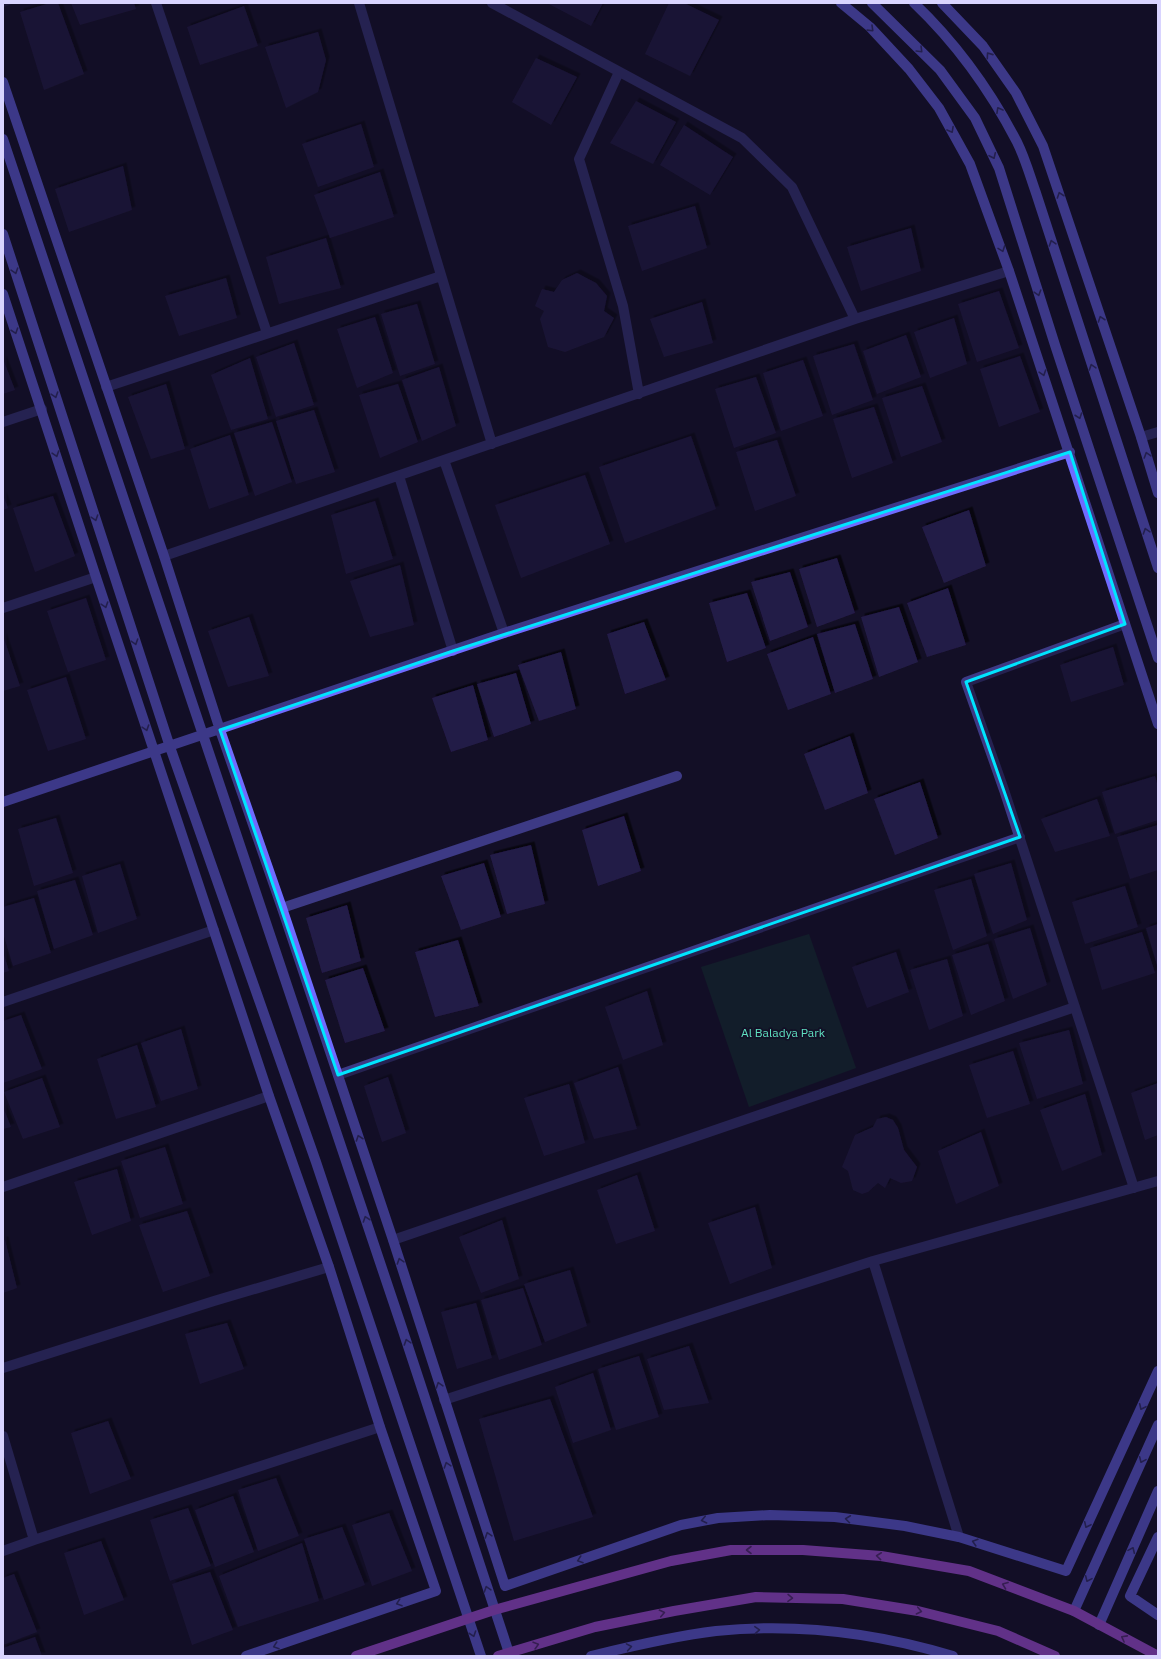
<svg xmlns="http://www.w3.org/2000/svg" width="1161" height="1659" viewBox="0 0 1161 1659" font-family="'IBM Plex Sans',sans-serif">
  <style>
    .green { fill: #12302f }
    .building { fill: #241b47; filter: url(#shadow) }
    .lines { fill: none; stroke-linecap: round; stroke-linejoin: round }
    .street { stroke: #3d3a85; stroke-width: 10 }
    .secondary { stroke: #6f6bff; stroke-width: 10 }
    .primary { stroke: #c25bff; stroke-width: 10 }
    .oneway { stroke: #38347d }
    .oneway2 { stroke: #623188 }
    .marked { fill: none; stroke: #00e5ff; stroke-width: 3; stroke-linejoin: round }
    .labels { text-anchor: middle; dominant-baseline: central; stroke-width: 3.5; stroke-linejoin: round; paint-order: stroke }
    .park-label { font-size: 12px; fill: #5fe0c0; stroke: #130f26 }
  </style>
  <defs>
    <filter id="shadow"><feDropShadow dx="3.5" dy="-3.5" stdDeviation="0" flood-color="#0009"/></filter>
  </defs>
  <rect width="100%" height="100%" fill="#130f26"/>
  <path class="green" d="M809,934l47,134 -107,39 -48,-140z"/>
  <path class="building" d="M3,3h11l-10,4z
    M50,3h8l26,71 -40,16 -24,-78z
    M71,3h63l2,6 -56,16z
    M547,3h56l-12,23z
    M669,3h15l35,17 -29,56 -45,-22z
    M244,6l14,40 -58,19 -13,-38z
    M318,32l8,28 -8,32 -32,16 -21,-61z
    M536,58l41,19 -26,48 -39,-23z
    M636,101l40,21 -23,42 -43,-21z
    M361,124l13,43 -56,20 -16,-43z
    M684,125l49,32 -23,38 -50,-30z
    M123,166l9,44 -63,22 -14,-43z
    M380,172l14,45 -64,21 -16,-43z
    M695,206l12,42 -65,23 -14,-45z
    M911,228l10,43 -60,20 -14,-44z
    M326,238l15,50 -62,16 -13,-47z
    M577,273l19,10 11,13 -3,15 10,7 -10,19 -39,15 -17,-5 -8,-28 4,-8 -9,-5 7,-17 12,3 8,-12z
    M226,278l11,40 -58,18 -14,-40z
    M999,291l20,57 -42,14 -19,-58z
    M702,302l11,41 -49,14 -14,-38z
    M417,304l18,60 -35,12 -19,-62z
    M375,317l18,56 -36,15 -20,-59z
    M954,318l13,46 -37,14 -16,-46z
    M906,335l15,42 -44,17 -14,-43z
    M294,343l20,62 -38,12 -20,-60z
    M854,344l19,56 -41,15 -19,-59z
    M1020,356l20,56 -41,15 -19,-58z
    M250,358l18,61 -37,11 -20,-55z
    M3,359l12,31 -12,4z
    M803,360l20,56 -42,15 -18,-58z
    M439,367l17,59 -34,15 -20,-61z
    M756,377l20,56 -42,15 -19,-59z
    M166,384l19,65 -34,10 -23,-62z
    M398,384l20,58 -38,16 -21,-63z
    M922,386l20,56 -41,15 -19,-59z
    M874,407l19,56 -41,15 -19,-59z
    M314,410l21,62 -39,12 -20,-63z
    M272,422l20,60 -37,14 -21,-63z
    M230,435l19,60 -40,14 -19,-60z
    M691,436l25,73 -91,34 -26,-76z
    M777,440l19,56 -41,15 -19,-59z
    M585,475l25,69 -89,34 -26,-73z
    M3,495l5,13 -5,2z
    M53,496l22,60 -40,16 -22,-64z
    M375,501l18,58 -47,15 -15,-59z
    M969,510l17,56 -42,17 -22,-56z
    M837,558l18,55 -38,14 -18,-58z
    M400,565l14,60 -44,12 -20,-56z
    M790,572l18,55 -38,14 -19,-59z
    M948,588l18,57 -39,12 -20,-54z
    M747,593l19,55 -39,14 -18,-59z
    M86,598l20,62 -38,12 -21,-61z
    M899,607l19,55 -39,15 -18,-60z
    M249,617l20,59 -41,11 -20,-56z
    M644,622l22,58 -41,14 -18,-60z
    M855,624l18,55 -38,14 -18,-59z
    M3,636l17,50 -17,5z
    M813,637l18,57 -43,16 -21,-56z
    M1113,647l11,38 -53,17 -11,-37z
    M561,652l15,57 -37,12 -21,-56z
    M516,673l15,51 -37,13 -17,-53z
    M66,677l20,62 -38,12 -21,-61z
    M473,685l15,55 -37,12 -19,-54z
    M850,736l18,57 -43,17 -21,-56z
    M1155,776l3,11v33l-43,14 -13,-42z
    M920,782l18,56 -43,17 -21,-56z
    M1097,799l13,37 -55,16 -14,-33z
    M624,816l17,55 -43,15 -16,-56z
    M56,818l17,55 -39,13 -16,-57z
    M1158,825v45l-28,9 -13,-42z
    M531,845l14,59 -38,10 -17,-59z
    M484,863l17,54 -40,13 -20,-54z
    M1011,863l16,57 -34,14 -19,-60z
    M120,864l17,55 -39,14 -16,-57z
    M971,879l16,57 -34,14 -19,-60z
    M75,880l18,55 -39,14 -17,-58z
    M1125,886l13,41 -53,17 -13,-42z
    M34,898l17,55 -38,13 -10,-33v-26z
    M347,905l14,56 -39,12 -16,-55z
    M1158,924v44l-12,-40z
    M1030,928l17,57 -34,14 -19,-60z
    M1142,932l13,41 -53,17 -12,-42z
    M458,940l21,66 -44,11 -20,-65z
    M988,944l17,57 -34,14 -19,-60z
    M3,952l6,19 -6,2z
    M896,952l13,40 -42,16 -15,-41z
    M947,959l16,57 -34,14 -19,-60z
    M363,968l22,63 -40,12 -20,-63z
    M647,991l16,54 -40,15 -18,-53z
    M21,1015l21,54 -39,14v-62z
    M181,1029l17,60 -37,12 -20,-58z
    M1069,1030l14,54 -46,15 -18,-56z
    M137,1045l19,62 -40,12 -19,-60z
    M1013,1051l17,53 -43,14 -18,-53z
    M618,1067l19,62 -43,10 -20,-56z
    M388,1077l18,56 -24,9 -18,-56z
    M42,1078l18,49 -37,12 -19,-47z
    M1158,1083v52l-13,5 -14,-47z
    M569,1084l16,59 -41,13 -20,-58z
    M1085,1094l17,61 -40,16 -22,-61z
    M3,1107l8,20 -8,2z
    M886,1117l7,3 5,8 6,22 13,17 -5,14 -11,2 -11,-5 -5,10 -7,-5 -10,9 -6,2 -9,-4 -5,-19 -6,-4 13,-32 18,-8 4,-8z
    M981,1132l18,54 -43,18 -18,-53z
    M165,1147l18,57 -43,14 -19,-57z
    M117,1169l14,52 -39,14 -18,-53z
    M637,1175l18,56 -39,13 -19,-54z
    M755,1207l17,61 -42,16 -22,-61z
    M187,1211l23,65 -47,16 -24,-67z
    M502,1220l17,59 -38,14 -22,-56z
    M3,1240h2l12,48 -14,5z
    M570,1270l17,56 -42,16 -21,-58z
    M523,1288l19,57 -43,15 -18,-60z
    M476,1303l16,55 -35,11 -16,-57z
    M227,1323l17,46 -44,15 -15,-50z
    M689,1346l20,57 -45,7 -17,-51z
    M639,1356l20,61 -43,13 -18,-61z
    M593,1373l18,57 -38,13 -18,-56z
    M550,1399l43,118 -79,24 -35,-122z
    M108,1421l23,58 -41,15 -19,-61z
    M276,1478l23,58 -41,15 -20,-61z
    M233,1496l21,56 -39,15 -20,-57z
    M188,1508l23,58 -41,15 -20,-61z
    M389,1513l23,58 -40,15 -20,-61z
    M342,1527l23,58 -41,15 -20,-61z
    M101,1541l23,59 -40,15 -20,-62z
    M302,1543l17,58 -81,26 -19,-51z
    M210,1572l23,58 -41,15 -20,-61z
    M14,1574l23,58 -34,13v-67z
    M35,1637l7,19h-39v-8z"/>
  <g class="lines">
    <path class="street" d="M156,3l111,330
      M359,3l133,441
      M492,3l250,135 50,49 63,132
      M619,72l-40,87 44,147 16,88
      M106,387l335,-111
      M3,422l39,-13
      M1141,437l17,-5
      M444,460l60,173
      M399,476l54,175
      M164,556l691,-237 154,-48
      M3,608l93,-31
      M1125,624l-159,58 38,108 130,398
      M282,908l395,-132
      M3,1002l211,-72
      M338,1075l682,-238
      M3,1187l266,-91
      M393,1240l682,-233
      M873,1261l86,276
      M3,1368l211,-67 115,-34
      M444,1400l429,-139 285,-80
      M3,1436l31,104 346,-113
      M3,1551l31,-11"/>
    <path class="secondary" d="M841,3l29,24 39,42 30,39 31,56 39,107 149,453
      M872,3l68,67 35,48 24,50 56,177 103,313
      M914,3c42,40 76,87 103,139 8,16 13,34 19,51l122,375
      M942,3l41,43 33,47 27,53 98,291 17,56
      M3,82l161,474 56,174 62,178 111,332 112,346 176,-61 37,-7 52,-3 65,2 70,9 54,11 107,34 92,-200
      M3,139l398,1186 109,331
      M3,234l167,513 146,415 165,494
      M3,294l93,283 173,519 60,171 51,160 56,164 -190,65
      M3,802l501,-169 566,-181
      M1158,1537l-28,59 28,19
      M1074,1611l84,-186
      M1099,1625l59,-134
      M591,1656c41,-10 83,-20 125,-25 79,-8 161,2 237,25"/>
    <path class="primary" d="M356,1656l138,-46 177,-49 60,-11h72l78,6 88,15 105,40 84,45
      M498,1656l97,-29 79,-16 82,-14 87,2 75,12 80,20 57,25"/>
  </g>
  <defs><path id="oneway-chevron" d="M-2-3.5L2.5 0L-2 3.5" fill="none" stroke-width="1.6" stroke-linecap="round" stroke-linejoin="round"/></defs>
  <g class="oneway">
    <use href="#oneway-chevron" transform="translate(871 29) rotate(44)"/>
    <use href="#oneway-chevron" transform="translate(920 50) rotate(45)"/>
    <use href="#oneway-chevron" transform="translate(989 55) rotate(-125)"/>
    <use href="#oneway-chevron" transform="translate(999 110) rotate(-119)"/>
    <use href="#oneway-chevron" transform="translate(951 130) rotate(61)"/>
    <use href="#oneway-chevron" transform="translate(993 156) rotate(65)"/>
    <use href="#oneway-chevron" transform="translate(1060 195) rotate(-109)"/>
    <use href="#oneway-chevron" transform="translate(1052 243) rotate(-108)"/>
    <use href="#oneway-chevron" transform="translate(1002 249) rotate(70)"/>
    <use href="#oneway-chevron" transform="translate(15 271) rotate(72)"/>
    <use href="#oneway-chevron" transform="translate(1038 293) rotate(73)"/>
    <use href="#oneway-chevron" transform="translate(1101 319) rotate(-109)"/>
    <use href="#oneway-chevron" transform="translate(15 331) rotate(71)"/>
    <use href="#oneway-chevron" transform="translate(1092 367) rotate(-108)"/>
    <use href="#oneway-chevron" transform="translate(1043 373) rotate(72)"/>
    <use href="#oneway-chevron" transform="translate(55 395) rotate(72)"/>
    <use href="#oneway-chevron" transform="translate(1079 416) rotate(71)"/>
    <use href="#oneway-chevron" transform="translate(56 454) rotate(72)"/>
    <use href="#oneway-chevron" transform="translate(1147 455) rotate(-107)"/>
    <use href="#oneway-chevron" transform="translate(95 518) rotate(72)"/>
    <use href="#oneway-chevron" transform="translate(1146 531) rotate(-108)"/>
    <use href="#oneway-chevron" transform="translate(105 605) rotate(72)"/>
    <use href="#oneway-chevron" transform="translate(135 642) rotate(72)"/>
    <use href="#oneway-chevron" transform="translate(146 728) rotate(72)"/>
    <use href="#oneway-chevron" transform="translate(359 1138) rotate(-109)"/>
    <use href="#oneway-chevron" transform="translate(366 1219) rotate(-109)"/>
    <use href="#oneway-chevron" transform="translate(400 1261) rotate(-108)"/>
    <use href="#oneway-chevron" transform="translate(407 1342) rotate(-108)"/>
    <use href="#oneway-chevron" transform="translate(439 1385) rotate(-108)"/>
    <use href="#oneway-chevron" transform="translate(1142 1407) rotate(115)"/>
    <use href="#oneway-chevron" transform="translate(1142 1460) rotate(114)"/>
    <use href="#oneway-chevron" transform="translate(447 1465) rotate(-108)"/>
    <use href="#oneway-chevron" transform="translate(848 1519) rotate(-173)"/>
    <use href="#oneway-chevron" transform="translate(704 1520) rotate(168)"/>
    <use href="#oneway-chevron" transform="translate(1087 1525) rotate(115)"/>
    <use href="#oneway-chevron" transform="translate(488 1535) rotate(-108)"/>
    <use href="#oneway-chevron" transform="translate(975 1542) rotate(-163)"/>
    <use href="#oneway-chevron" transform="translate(1132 1550) rotate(-66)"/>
    <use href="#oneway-chevron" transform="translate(580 1560) rotate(161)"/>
    <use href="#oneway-chevron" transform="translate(1088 1579) rotate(114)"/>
    <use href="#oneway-chevron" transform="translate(487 1589) rotate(-108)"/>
    <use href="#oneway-chevron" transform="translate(399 1603) rotate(161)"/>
    <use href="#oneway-chevron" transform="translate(757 1630) rotate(-3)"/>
    <use href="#oneway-chevron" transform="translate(473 1634) rotate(71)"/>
    <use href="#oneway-chevron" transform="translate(276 1646) rotate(161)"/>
    <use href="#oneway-chevron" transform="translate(629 1647) rotate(-10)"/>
  </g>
  <g class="oneway2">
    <use href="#oneway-chevron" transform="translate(749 1550) rotate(-180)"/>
    <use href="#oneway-chevron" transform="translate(879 1556) rotate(-174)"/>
    <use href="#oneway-chevron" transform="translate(1005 1585) rotate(-159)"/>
    <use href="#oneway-chevron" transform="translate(790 1598) rotate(1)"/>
    <use href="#oneway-chevron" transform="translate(919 1611) rotate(12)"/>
    <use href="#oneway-chevron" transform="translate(662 1613) rotate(-12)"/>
    <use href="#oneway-chevron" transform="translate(1124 1638) rotate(-152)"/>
    <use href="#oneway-chevron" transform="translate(536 1645) rotate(-16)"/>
  </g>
  <path d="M0 0H1161V1659H0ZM1070,452l55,172 -159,58 54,155 -682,238 -118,-345 233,-79z" fill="#130f26" fill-opacity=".55" fill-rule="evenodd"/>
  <path class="marked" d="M1070,452l55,172 -159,58 54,155 -682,238 -118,-345 233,-79z"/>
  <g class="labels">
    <g class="park-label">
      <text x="783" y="1032">Al Baladya Park</text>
    </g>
  </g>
  <rect width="1161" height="1659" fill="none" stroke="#d9d4ff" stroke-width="8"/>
</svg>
